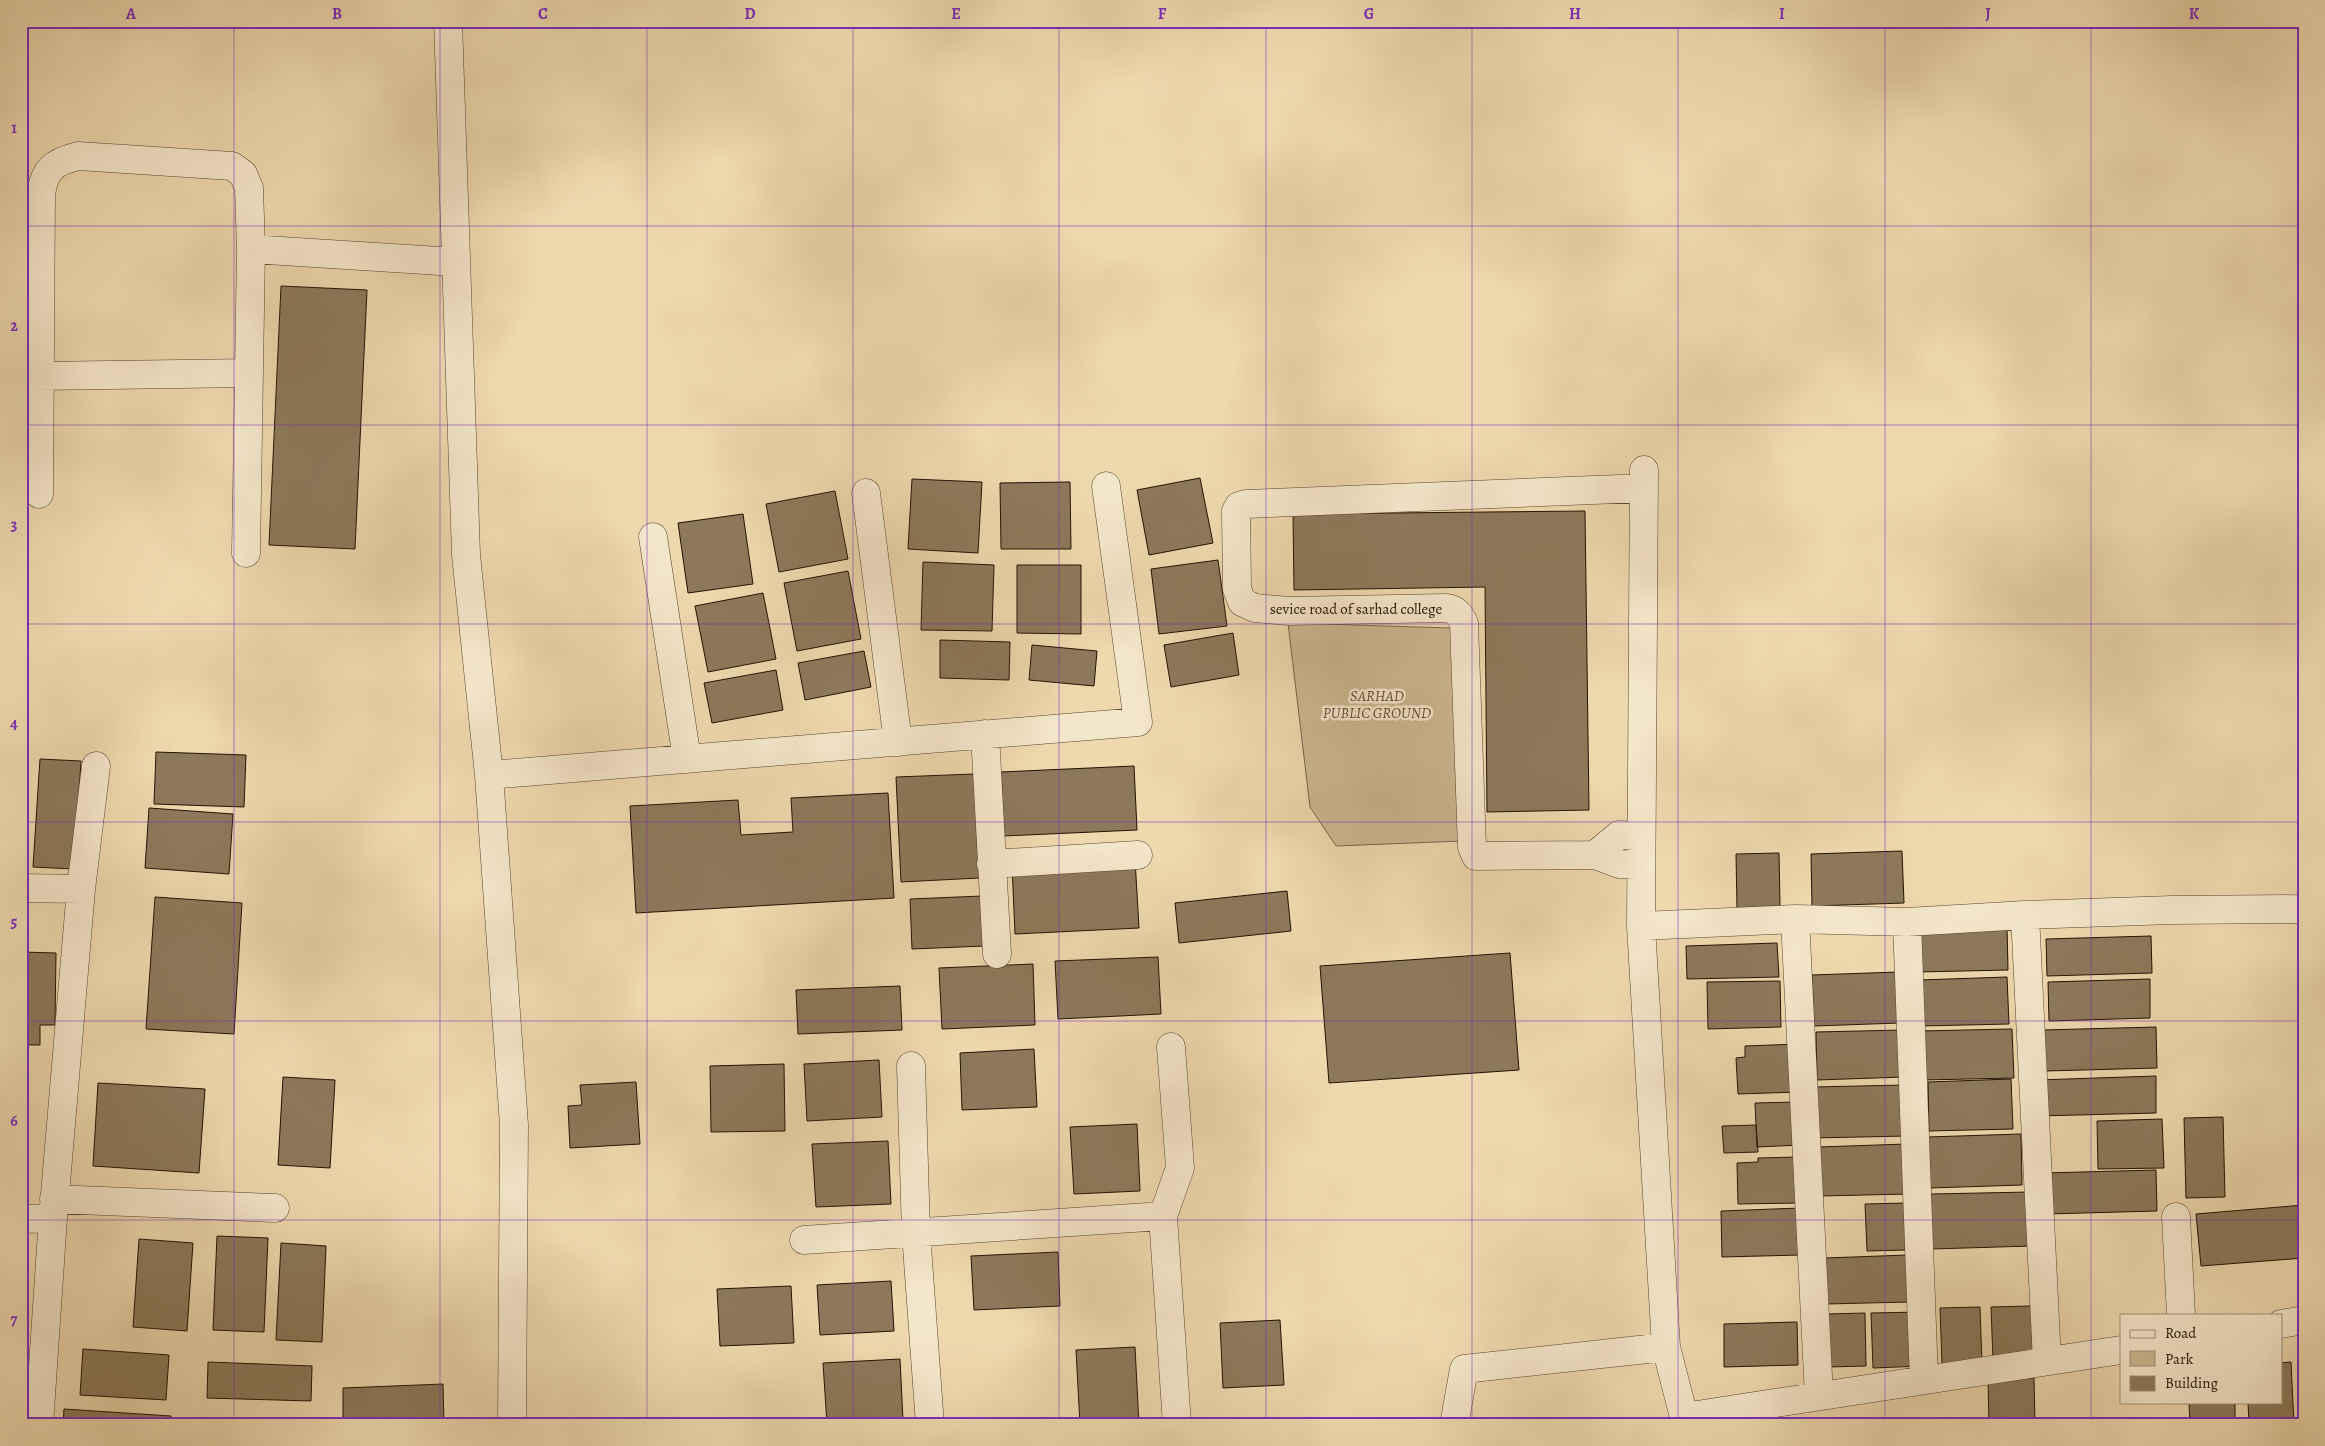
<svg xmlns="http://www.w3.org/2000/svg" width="2325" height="1446" viewBox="0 0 2325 1446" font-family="Alegreya,serif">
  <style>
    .green { fill: #cbb791; stroke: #76654a }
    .building { fill: #8c795b; stroke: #211302 }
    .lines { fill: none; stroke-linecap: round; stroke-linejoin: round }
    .minor-casing { stroke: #54442d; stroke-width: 29 }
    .minor { stroke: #f4e6ca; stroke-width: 28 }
    .grid { fill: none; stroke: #7b2cbf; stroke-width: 1; stroke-opacity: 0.55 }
    .labels { text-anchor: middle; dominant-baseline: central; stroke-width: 5; stroke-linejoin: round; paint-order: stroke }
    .street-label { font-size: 15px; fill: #211302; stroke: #f4e6ca }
    .park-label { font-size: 15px; font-style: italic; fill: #5c4c34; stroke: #f4e6ca }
    .neatline { fill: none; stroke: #7b2cbf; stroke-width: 2 }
    .grid-label { font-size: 16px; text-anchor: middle; font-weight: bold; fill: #7b2cbf }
  </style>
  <rect width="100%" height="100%" fill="#eed8ae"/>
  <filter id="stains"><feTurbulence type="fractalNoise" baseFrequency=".004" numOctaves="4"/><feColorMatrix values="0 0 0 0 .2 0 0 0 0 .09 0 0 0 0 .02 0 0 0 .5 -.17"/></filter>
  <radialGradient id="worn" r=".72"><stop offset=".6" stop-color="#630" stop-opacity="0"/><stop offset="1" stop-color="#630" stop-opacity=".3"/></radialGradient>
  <path class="green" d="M1288,623l163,5 11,213 -126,5 -26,-39z"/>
  <path class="building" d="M281,286l86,4 -12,259 -86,-4z
    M1200,478l13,65 -64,12 -12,-65z
    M912,479l70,3 -4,71 -70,-4z
    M1070,482l1,67h-70l-1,-66z
    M835,491l13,68 -69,13 -13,-68z
    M1585,511l4,299 -102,2 -2,-225 -191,3 -1,-76z
    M743,514l10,70 -65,9 -10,-70z
    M1218,560l9,66 -68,8 -8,-65z
    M923,562l71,3 -2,66 -71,-1z
    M1017,565h64v69l-64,-1z
    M848,571l13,68 -64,12 -13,-68z
    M763,593l13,66 -68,13 -13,-66z
    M1233,633l6,42 -68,12 -7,-42z
    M940,640l70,2 -1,38 -69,-2z
    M1032,645l65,6 -3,35 -65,-6z
    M864,651l7,36 -66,13 -7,-37z
    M776,670l7,40 -71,13 -8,-40z
    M156,752l90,3 -2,52 -90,-3z
    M40,759l41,2 -7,108 -41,-2z
    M1134,766l3,64 -133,6 -3,-64z
    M974,774l5,104 -78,4 -5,-105z
    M888,793l6,105 -258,15 -6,-107 108,-6 3,35 52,-3 -2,-34z
    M149,808l84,6 -4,60 -84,-6z
    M1902,851l2,52 -92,3 -1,-52z
    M1779,853l1,53 -43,2 -1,-54z
    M1135,859l4,69 -124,6 -3,-69z
    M1287,891l4,40 -112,12 -4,-40z
    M982,896l2,50 -72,3 -2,-50z
    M155,897l87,6 -8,131 -88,-5z
    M2007,927l1,43 -91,2 -1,-43z
    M2151,936l1,37 -105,3 -1,-37z
    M1777,943l2,34 -92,2 -1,-33z
    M21,952l35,1 -1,72h-15v20h-19z
    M1510,953l9,117 -190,13 -9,-117z
    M1158,957l3,57 -103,5 -3,-58z
    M1033,964l2,61 -93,4 -3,-61z
    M1898,972l2,51 -86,3 -2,-51z
    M2007,977l2,47 -88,2 -1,-46z
    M2150,979v39l-101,3 -1,-39z
    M1780,981l1,46 -73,2 -1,-47z
    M900,986l2,44 -104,4 -2,-44z
    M2156,1027l1,41 -112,3 -2,-41z
    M2012,1029l2,49 -91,2 -2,-49z
    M1903,1030l1,47 -87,3 -1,-48z
    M1798,1044l2,48 -62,2 -2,-36 9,-1v-11z
    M1034,1049l3,58 -75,3 -2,-57z
    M879,1060l3,57 -75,4 -3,-57z
    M784,1064l1,67 -74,1 -1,-66z
    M2156,1076v37l-118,3 -1,-36z
    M283,1077l52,3 -5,88 -52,-3z
    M2011,1079l2,50 -84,2 -1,-49z
    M636,1082l4,62 -70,4 -2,-42 14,-1 -2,-20z
    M98,1083l107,6 -6,84 -106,-7z
    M1905,1085l2,51 -94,2 -1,-51z
    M1797,1102l3,43 -43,2 -2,-44z
    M2223,1117l2,80 -39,1 -2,-80z
    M2162,1119l2,49 -66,1 -1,-48z
    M1137,1124l3,67 -66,3 -4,-67z
    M1756,1125l2,27 -34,1 -2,-27z
    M2021,1134l1,51 -93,3 -2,-51z
    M888,1141l3,63 -75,3 -4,-63z
    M1906,1144l2,50 -87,2 -2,-49z
    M1797,1157l1,46 -60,1 -1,-41 21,-1v-4z
    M2156,1170l1,41 -111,3 -2,-41z
    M2030,1192l1,54 -99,3 -1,-55z
    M1906,1203l1,47 -40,1 -2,-47z
    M2304,1205v53l-103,8 -5,-52z
    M1800,1208l1,47 -79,2 -1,-46z
    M217,1236l51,2 -4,94 -51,-2z
    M139,1239l54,4 -6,88 -54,-4z
    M281,1243l45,3 -4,96 -46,-2z
    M1058,1252l2,54 -86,4 -3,-54z
    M1908,1255l1,47 -83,2 -1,-46z
    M891,1281l3,50 -74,4 -3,-50z
    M791,1286l3,57 -74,3 -3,-57z
    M2031,1306l2,53 -40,1 -2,-53z
    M1980,1307l2,56 -40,1 -2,-56z
    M1921,1312l1,54 -49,2 -2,-55z
    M1865,1313l1,53 -38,1 -1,-53z
    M1280,1320l4,65 -61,3 -3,-65z
    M1797,1322l1,43 -74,2v-43z
    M1135,1347l4,78h-59l-4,-75z
    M83,1349l86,6 -3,45 -86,-5z
    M900,1359l3,61 -76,4 -4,-61z
    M208,1362l104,4 -1,35 -104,-3z
    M2291,1362l3,63h-45l-1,-23h33v-39z
    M2302,1369h2v38z
    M2034,1378l1,47h-46l-1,-45z
    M443,1384l1,41h-101v-37z
    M2189,1402h46v23h-45z
    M64,1409l107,7 -1,9h-107z
    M1733,1417l92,2v6h-92z
    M1288,1422v3h-62z"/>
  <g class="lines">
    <g class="minor-casing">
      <path id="minor" d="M448,21l18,534 23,220 25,350 -2,300
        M39,376l210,-3
        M1644,470l-3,456 25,421
        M866,493l32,249
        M39,494l2,-299c3,-25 12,-33 37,-39l154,10 11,8 6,14 2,61
        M653,537l34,222
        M246,553l5,-304 205,13
        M985,734l12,220
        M489,775l649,-53 -32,-236
        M1595,855l-119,1 -4,-9 -8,-224c-5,-9 -8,-14 -18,-15l-157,3 -34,-3 -13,-6 -5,-13 -1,-78 3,-5 7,-2 398,-16
        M991,864l147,-9
        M1640,865l-21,-1 -24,-9 24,-20 22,1
        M21,888l60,1 -28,329 -14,207
        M81,889l15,-123
        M2025,915l147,-5 132,-1
        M1795,919l24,477
        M1907,922l17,458
        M1641,926l154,-7 112,3 118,-7 22,446
        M911,1066l5,167 14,192
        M54,1199l221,9
        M1163,1216l17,-48 -9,-121
        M2176,1217l5,98
        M21,1219l32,-1
        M804,1240l359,-24 14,209
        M2281,1324l23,-4
        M1454,1425l10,-56 202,-22 18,70
        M1683,1425l1,-8 437,-67"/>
    </g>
    <use href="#minor" class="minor"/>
  </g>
  <path class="grid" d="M234,21v1404M440,21v1404M647,21v1404M853,21v1404M1059,21v1404M1266,21v1404M1472,21v1404M1678,21v1404M1885,21v1404M2091,21v1404M21,226h2283M21,425h2283M21,624h2283M21,822h2283M21,1021h2283M21,1220h2283"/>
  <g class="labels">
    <g class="street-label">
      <text x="1356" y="609">sevice road of sarhad college</text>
    </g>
    <g class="park-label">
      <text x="1377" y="696">SARHAD<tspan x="1377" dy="17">PUBLIC GROUND</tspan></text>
    </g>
  </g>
  <rect width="2325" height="1446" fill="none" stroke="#eed8ae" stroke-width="55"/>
  <rect x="2120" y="1314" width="162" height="90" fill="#f4e6ca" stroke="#a0927a"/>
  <rect x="2130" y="1330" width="25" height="8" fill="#f4e6ca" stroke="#a0927a"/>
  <text x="2165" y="1338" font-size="15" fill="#211302">Road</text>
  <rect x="2130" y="1351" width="25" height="15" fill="#cbb791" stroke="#a0927a"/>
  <text x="2165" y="1364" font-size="15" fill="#211302">Park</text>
  <rect x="2130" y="1376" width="25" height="15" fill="#8c795b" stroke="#a0927a"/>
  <text x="2165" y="1388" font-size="15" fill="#211302">Building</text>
  <rect x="28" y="28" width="2270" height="1390" class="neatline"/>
  <g class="grid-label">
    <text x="131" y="19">A</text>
    <text x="337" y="19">B</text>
    <text x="543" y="19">C</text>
    <text x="750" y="19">D</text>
    <text x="956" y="19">E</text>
    <text x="1162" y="19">F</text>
    <text x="1369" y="19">G</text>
    <text x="1575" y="19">H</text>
    <text x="1782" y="19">I</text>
    <text x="1988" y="19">J</text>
    <text x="2194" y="19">K</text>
    <text x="14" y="133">1</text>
    <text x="14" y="331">2</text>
    <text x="14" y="530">3</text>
    <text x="14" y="729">4</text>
    <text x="14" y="927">5</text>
    <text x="14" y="1126">6</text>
    <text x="14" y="1325">7</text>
  </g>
  <rect width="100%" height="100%" filter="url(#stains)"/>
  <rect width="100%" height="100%" fill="url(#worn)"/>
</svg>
